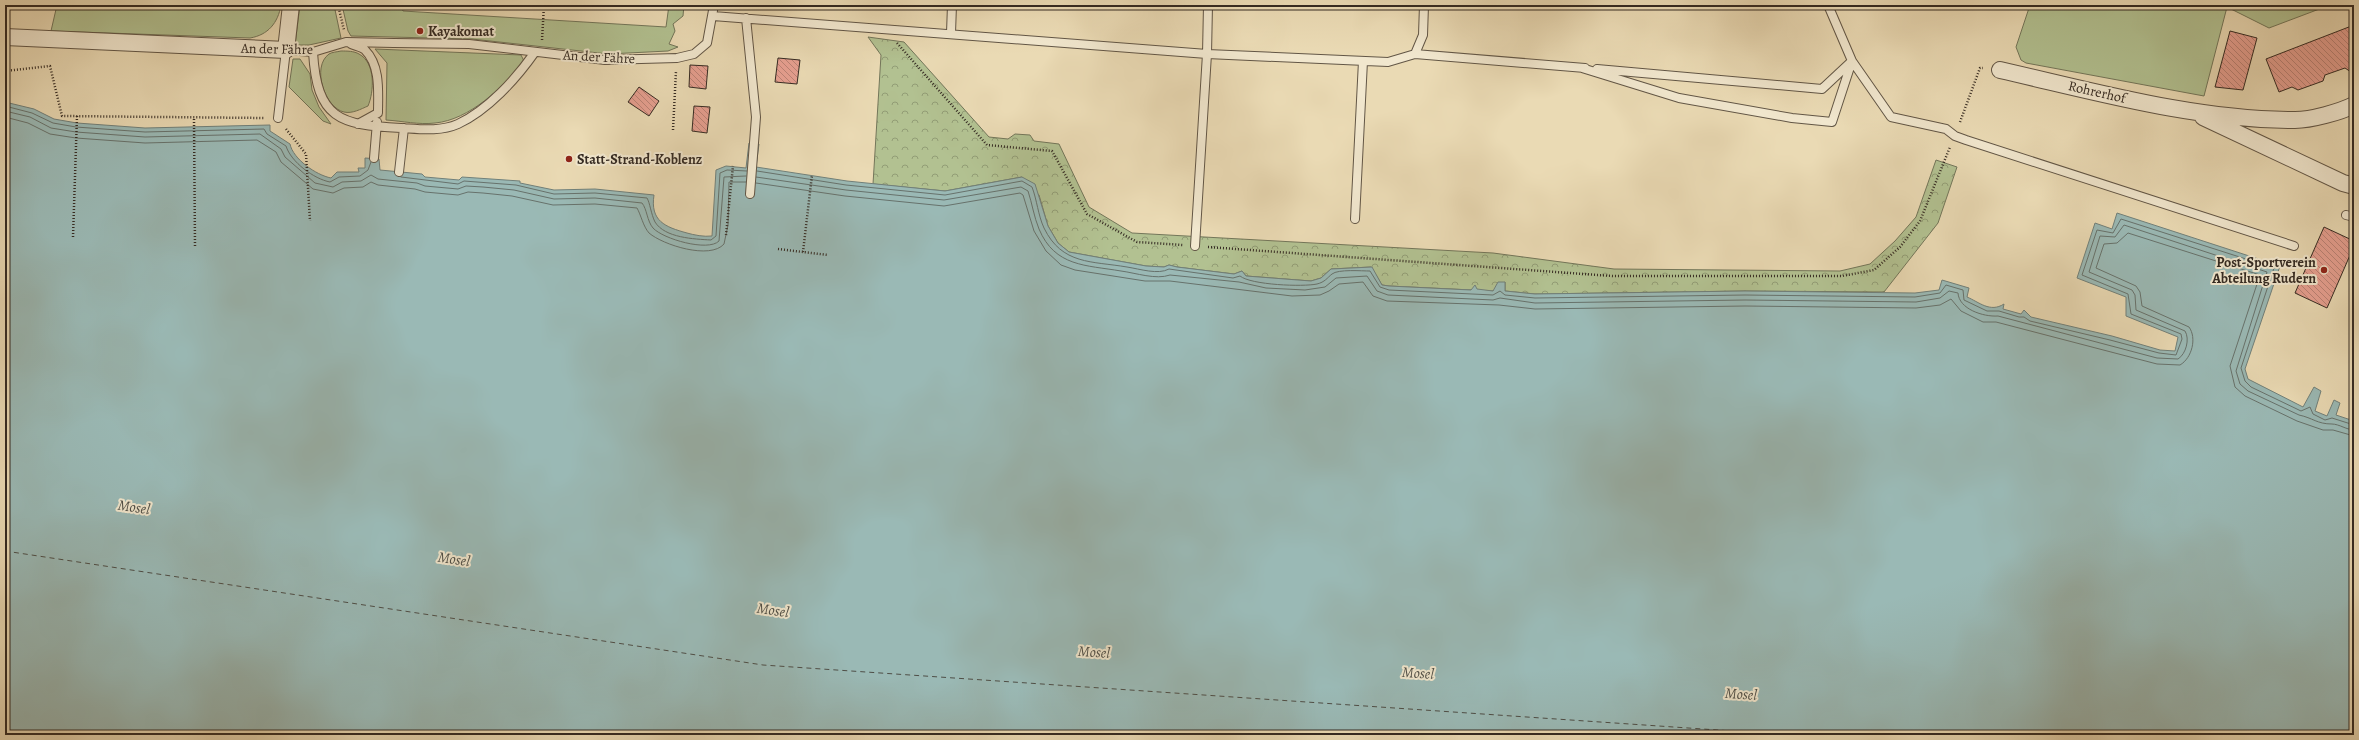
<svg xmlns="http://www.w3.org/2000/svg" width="2359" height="740" viewBox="0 0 2359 740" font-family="Alegreya,serif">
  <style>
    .grass { fill: #b2c191; stroke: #73765a }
    .park { fill: url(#park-crowns); stroke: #73765a }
    .water { fill: #9ab9b5; stroke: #71807a }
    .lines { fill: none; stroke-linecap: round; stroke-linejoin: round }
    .shore { stroke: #67726c; stroke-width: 1 }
    .ferry { stroke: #4e4e47; stroke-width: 1; stroke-dasharray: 5 4; stroke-linecap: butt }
    .building { fill: url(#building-back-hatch); stroke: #342a22 }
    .lane-casing { stroke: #625646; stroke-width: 10 }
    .street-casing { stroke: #625646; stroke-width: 18 }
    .path { stroke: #342a22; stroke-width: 2.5; stroke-dasharray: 1 2; stroke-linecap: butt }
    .lane { stroke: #f1e7ce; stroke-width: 8 }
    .street { stroke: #f1e7ce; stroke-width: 16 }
    .poi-dot { fill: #8f2418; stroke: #f1e7ce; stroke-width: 1.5 }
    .labels { text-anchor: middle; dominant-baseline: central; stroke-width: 4; stroke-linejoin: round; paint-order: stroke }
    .poi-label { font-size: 14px; font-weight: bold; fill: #342a22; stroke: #f1e7ce; text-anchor: start }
    .street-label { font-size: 14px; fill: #342a22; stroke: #f1e7ce }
    .water-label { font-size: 15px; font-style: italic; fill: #4e4e47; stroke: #f1e7ce }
  </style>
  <defs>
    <pattern id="park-crowns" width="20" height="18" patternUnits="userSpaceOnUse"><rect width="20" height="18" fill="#b2c191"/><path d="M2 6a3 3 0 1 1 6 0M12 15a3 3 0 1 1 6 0" fill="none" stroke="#929d76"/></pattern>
    <pattern id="building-back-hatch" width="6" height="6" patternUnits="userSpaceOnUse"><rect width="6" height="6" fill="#e69f90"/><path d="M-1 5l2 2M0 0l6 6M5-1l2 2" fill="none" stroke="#bb8275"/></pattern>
  </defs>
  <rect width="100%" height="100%" fill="#eadab4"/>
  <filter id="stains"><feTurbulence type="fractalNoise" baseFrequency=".005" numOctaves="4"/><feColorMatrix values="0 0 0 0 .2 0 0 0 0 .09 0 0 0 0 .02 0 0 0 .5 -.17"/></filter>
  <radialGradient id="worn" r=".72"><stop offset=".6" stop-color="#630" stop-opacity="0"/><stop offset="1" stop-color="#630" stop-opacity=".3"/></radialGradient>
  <path class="grass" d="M57,5h224c-3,18 -13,30 -31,33l-199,-7z
    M300,5h34l7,33 -32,7h-14z
    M342,5h59l2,6 263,16 3,-22h15l-1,11 -10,8 2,7 -6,13 9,3 -10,4 -60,3 -136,-15 -121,-3 -3,-5z
    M2030,5h300l-61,23 -42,-21 -23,89 -178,-33 -5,-3 -5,-13z
    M375,49l146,6 3,6c-20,26 -55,59 -89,62 -16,2 -33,-2 -49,-3l1,-57z
    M341,51c6,0 13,0 18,3 17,9 15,38 9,52 -7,3 -16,8 -24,6 -19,-4 -33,-45 -15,-58 3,-2 8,-2 12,-3z
    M293,59h7l10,15 2,16 7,17 12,17 -8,-3 -34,-34z"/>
  <path class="park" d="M868,37l36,5 85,95 19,2 7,-5 15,1 4,6 25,3 30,63 43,26 361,20 121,16 226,2 30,-7 25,-23 21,-24 20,-57 21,7 -19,56 -54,69 -139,-1 -210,3 -30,-3v-9l-12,9 -104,-5 -7,-1 -11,-18 -40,2 -10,9 -10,3 -65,-5 -4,-5 -8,3 -57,-7 -8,-2 -5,2 -18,-1 -77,-14 -11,-9 -10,-17 -9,-31 -17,-18 -77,14 -72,-7 8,-129z"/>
  <path class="water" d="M5,102l29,7 20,10 23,4 68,5 125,-3v6l20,13c3,15 26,31 41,34l6,-6h22l-1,-4h7v-10l14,1 1,11 42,4 3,3 34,3 3,-3 58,4v2l34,7 41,-1 59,6c-4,26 11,32 33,38 7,2 17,4 25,3l4,-66 10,-4 20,2 3,-25 10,1 -3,23 91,14 98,10 77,-14 13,7 13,42 10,17 11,9 77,14 18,1 5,-2 8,2 57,7 8,-3 4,5 65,5 10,-3 10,-9 41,-2 10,18 7,1 82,4 4,-5 2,4 16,2 5,-9h7v9l30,3 210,-3 170,2 24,-3 3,-10 27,8 -2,9c12,5 23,16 37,7l-1,5 18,5 3,-4 7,7 81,19 48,14 15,1 3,-14 -52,-21v-19l-49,-19 18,-55 17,6 5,-16 163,53 -35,103 3,10 55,28 11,-20 7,4 -6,20 12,5 7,-16 6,3 -4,12 18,6v314h-2349z"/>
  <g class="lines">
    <path class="shore" d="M5,106l27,7 21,10 23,4 69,5 119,-3 3,5 19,12c5,16 28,33 44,36l9,-5 21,-1 8,-6 3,-8
      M5,111l25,6 21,11 25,4 69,5 115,-3 21,15 4,8 30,26 18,4 9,-5 19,-1 10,-6 7,4 39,4 8,3 33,3 8,-3 17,1 31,3 40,9 41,-1 47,5c5,6 5,18 11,25 10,11 55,24 66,13l5,-64 22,-1
      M5,117l23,6 22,11 26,4 69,5 112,-3 19,12 5,10 32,27 20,4 11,-5 19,-1 8,-5 7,3 37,4 10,3 33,3 10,-3 15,1 29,3 41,9 42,-1 42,4c4,7 6,18 12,25 14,12 61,27 75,11l4,-19 1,-43h17
      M757,171l89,14 99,10 77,-14 10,6c5,13 6,28 12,41 18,37 48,33 83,39 13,2 31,8 42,2l64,9 7,-2c11,9 63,11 77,8 8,-2 10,-6 15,-10 6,-5 30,-3 38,-3l10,16 9,3 104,5 7,-4 5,4 30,3 210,-3 170,2 25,-4 6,-8 17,5 1,10 23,11h12l20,6h5l6,4 80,19 49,13 17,2 6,-16 -1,-5 -50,-20 -3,-20 -46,-19 15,-45 16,3 8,-14 153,49 -33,100 4,13 6,6 50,24 9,-4 3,7 12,6 7,-2 22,7
      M401,177l57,7 6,-3 52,4 38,9 41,-1 52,5c3,5 4,16 8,24 10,16 39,17 56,18l5,-4 4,-63 7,-3 20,1
      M756,177l90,13 98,10 77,-13 7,4c4,12 6,26 11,38 16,38 47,36 82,42 15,2 35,9 49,4l69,7 27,6 39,2 20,-3 11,-9 31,-2 10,15 11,4 105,5 7,-2 35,5 210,-3 171,2 24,-4 9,-7 9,2c1,16 25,24 40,23l159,42 21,1c8,-5 12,-20 7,-28l-49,-21 -1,-15 -3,-5 -43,-18 11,-36 15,1 9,-12 143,47 -31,99 4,13 8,7 51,24c14,3 18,9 33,9 7,0 15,6 22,6
      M756,183l89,13 99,10 76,-13 3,2 11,36 12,20 15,14 14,5 70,11h25l122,15 28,-1 9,-4 10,-7 24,-2 10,14 14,5 112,4 36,4 210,-3 171,2 24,-3 11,-6 10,12 22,11h13l161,42 23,1c12,-7 17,-27 9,-38l-47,-21 -2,-14 -4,-6 -40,-18 8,-24 13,-1 11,-10 132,42 -30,91 5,21 10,9 52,25 26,9h10l21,6"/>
    <path class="ferry" d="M5,551l758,114 1028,70"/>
  </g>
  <path class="building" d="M2354,25v49l-9,-6 -20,7 -2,6 -25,9 -6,-3 -13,5 -13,-33z
    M2230,31l27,7 -14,52 -28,-3z
    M778,58l22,2 -3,24 -22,-2z
    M690,65l18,1 -2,23 -17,-2z
    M639,87l20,14 -10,15 -21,-14z
    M694,106l16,1 -3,26 -15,-2z
    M2324,227l30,14v5l-27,62 -32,-15z"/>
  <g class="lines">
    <g class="lane-casing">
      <path id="lane" d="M713,16l494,38 1,-49
        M746,18l10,99 -6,77
        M951,33l1,-28
        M351,44c4,2 11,3 14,6 16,16 13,43 13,63l-20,11
        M313,52c4,67 26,73 88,76 18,1 39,4 57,-4 30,-14 58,-45 77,-72
        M1415,54l170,14
        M1582,68l97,30 113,20 40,4 20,-61 39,56 55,12 9,7 11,4 328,106
        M1597,69l225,20 30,-28 -24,-56
        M278,118l8,-68 27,2 33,-10 48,1 75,1 136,16 72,-2 17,-4 13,-11 7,-38
        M374,158l3,-36
        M399,172l5,-44
        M2346,215l8,2
        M1355,219l8,-158
        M1195,246l12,-192 181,8 27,-8 8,-19 1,-30"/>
    </g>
    <g class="street-casing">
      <path id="street" d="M5,37l281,13 5,-45
        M2000,70c97,22 195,50 295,50 16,0 45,-8 59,-15
        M2203,117l140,66 11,3"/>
    </g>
    <path class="path" d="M338,5l6,25
      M542,40l2,-35
      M897,43l90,102 65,6 35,63 50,28 46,3
      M5,71l45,-5 12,50 202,2
      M194,119l1,128
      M1960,122l20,-54h3
      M286,129l20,25 4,67
      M673,130l3,-59
      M726,235l7,-69
      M73,237l4,-121
      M1208,247l404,29h230l32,-6 26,-23 20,-26 30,-74
      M778,249l50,6
      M803,252l9,-77"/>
    <use href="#lane" class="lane"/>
    <use href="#street" class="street"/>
  </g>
  <g class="poi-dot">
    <circle cx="420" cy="31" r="4"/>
    <circle cx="569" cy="159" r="4"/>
    <circle cx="2324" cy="270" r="4"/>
  </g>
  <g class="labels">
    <g class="poi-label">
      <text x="428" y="31">Kayakomat</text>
      <text x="577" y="159">Statt-Strand-Koblenz</text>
      <text x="2316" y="262" text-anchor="end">Post-Sportverein<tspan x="2316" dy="16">Abteilung Rudern</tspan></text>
    </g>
    <g class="street-label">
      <text transform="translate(277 49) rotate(1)">An der Fähre</text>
      <text transform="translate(599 57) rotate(3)">An der Fähre</text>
      <text transform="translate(2097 92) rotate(13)">Rohrerhof</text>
    </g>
    <g class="water-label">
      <text transform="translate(134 507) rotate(9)">Mosel</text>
      <text transform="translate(454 559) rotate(9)">Mosel</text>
      <text transform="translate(773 610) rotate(9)">Mosel</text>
      <text transform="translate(1094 652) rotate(4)">Mosel</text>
      <text transform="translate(1418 673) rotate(4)">Mosel</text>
      <text transform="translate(1741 694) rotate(4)">Mosel</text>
    </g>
  </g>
  <rect width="2359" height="740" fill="none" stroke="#eadab4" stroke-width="20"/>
  <rect x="6" y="6" width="2347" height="728" fill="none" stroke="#342a22" stroke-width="2"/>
  <rect x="10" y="10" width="2339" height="720" fill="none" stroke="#342a22"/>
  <rect width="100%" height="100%" filter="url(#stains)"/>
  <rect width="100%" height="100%" fill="url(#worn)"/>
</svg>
